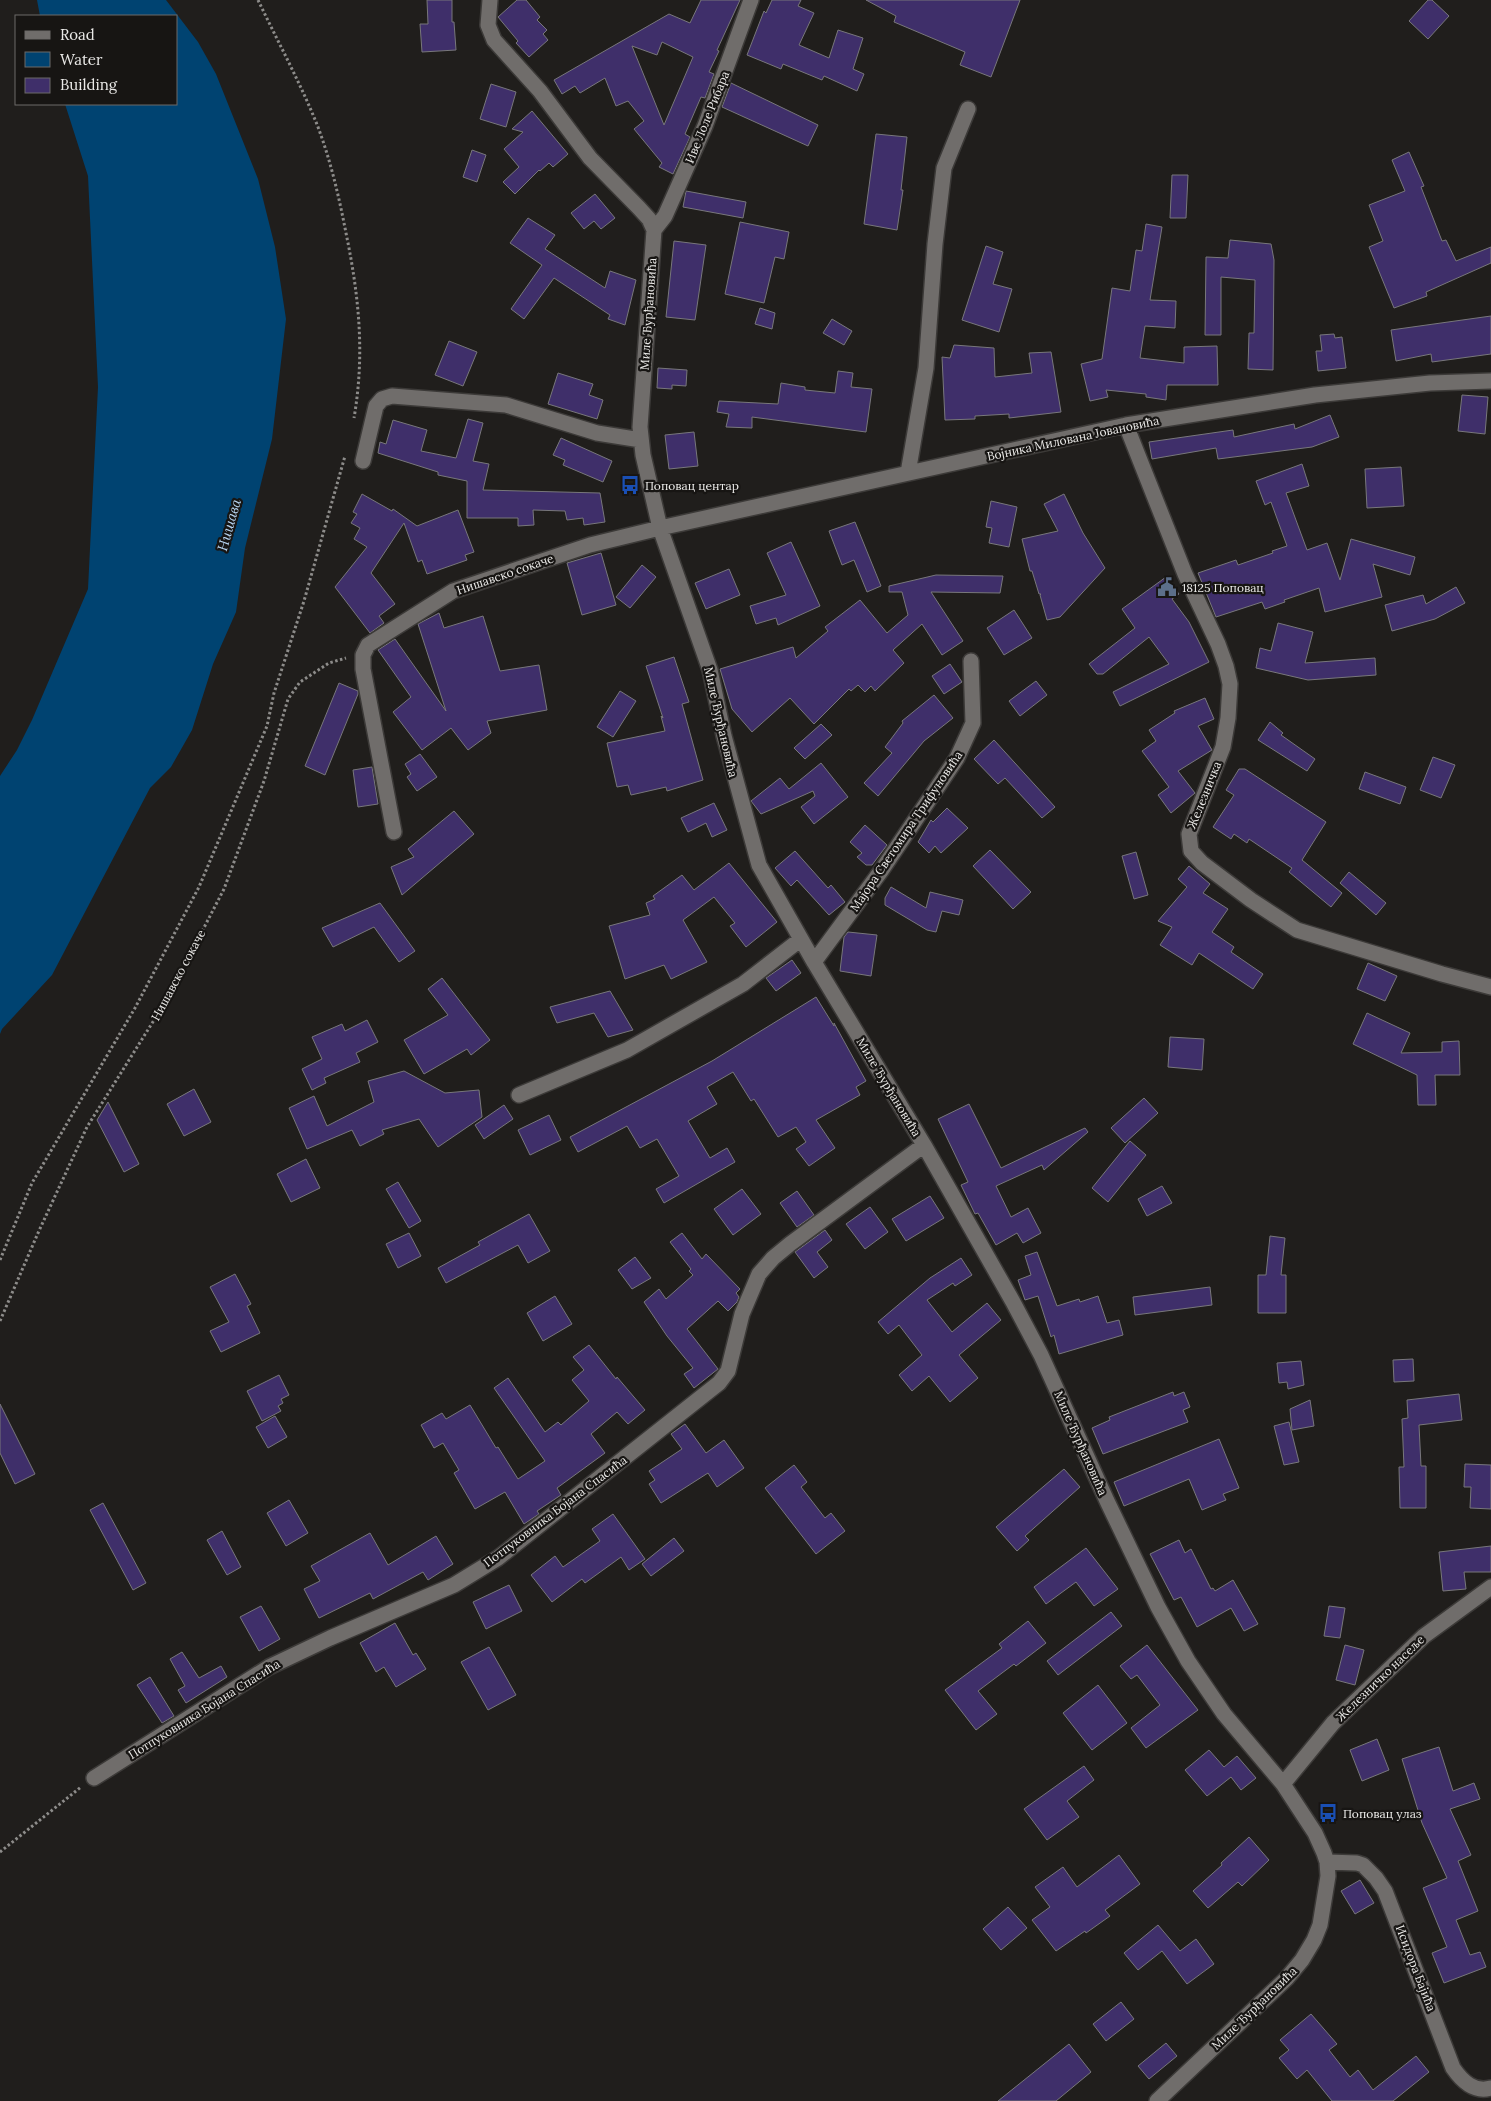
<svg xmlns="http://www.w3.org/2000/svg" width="1491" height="2101" viewBox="0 0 1491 2101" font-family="Lora,serif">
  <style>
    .water { fill: #004371 }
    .building { fill: #3f2f6a; stroke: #78777b; fill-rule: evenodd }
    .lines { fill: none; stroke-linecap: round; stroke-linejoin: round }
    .minor-casing { stroke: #3c3a38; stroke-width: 18 }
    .path { stroke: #8d8c8a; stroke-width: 3; stroke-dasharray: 2.5 2.5; stroke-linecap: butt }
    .minor { stroke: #706d6b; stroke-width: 15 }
    .labels { text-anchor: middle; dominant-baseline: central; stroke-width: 4.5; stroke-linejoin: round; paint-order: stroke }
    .street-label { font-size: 12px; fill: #ebeae8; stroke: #171513 }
    .poi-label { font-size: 12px; fill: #ebeae8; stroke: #171513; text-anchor: start }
    .water-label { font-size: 14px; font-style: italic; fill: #b8d6f3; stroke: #171513 }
  </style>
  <rect width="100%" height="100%" fill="#201e1c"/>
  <path class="water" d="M37,0h129l32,42 18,32 42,105 17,68 11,72 -14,120 -27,109 -9,64 -23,52 -21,66 -21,37 -21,21 -98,187 -50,54 -2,5v-258l17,-26 15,-30 56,-131 10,-202 -10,-211 -23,-72h111v-88h-136z"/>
  <path class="building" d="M427,0h25v22h2l2,28 -34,2 -2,-28h8z
    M517,0h9l14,17 -3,3 10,10 -4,4 5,6 -19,17 -13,-14 2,-2 -20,-24z
    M701,0h39l-23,50 2,1 -10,21 5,2 -9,24 -4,-1 -16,37 5,3 -17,37 -14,-7 3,-4 -28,-34 10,-8 -16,-20 -12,5 -11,-28 -25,15 -5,-7 -13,8 -8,-14 115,-66 21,9zM662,42l31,15 -29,68 -32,-79 25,9z
    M772,0h29l-3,6 16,7 -15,32 30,13 9,-28 25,8 -10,31 11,5 -7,17 -33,-15 -2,4 -39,-16 -2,5 -34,-14 17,-44 2,2z
    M866,0h154l-29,77 -31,-12 5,-13 -71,-30 2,-6z
    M1428,0h4l17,16 -21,23 -19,-18z
    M731,83l87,42 -10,21 -86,-39z
    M491,84l25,8 -10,35 -26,-8z
    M532,111l36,43 -15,13 -4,-4 -9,8 -1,-1 -24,24 -12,-12 16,-15 -15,-18 19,-17 -11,-3z
    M876,134l31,3 -6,53h2l-6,40 -33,-6z
    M472,150l14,5 -9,27 -14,-5z
    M1409,152l15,34 -3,1 21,54 4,-1 10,21 35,-14v16l-65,29 1,4 -33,12 -25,-61 14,-6 -14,-36 36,-14 -13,-31z
    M1172,175h16l-2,43h-16z
    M686,191l60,11 -3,16 -60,-11z
    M595,194l20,24 -14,11 -7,-8 -10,8 -13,-16z
    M528,218l27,17 -10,14 60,39 5,-17 26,9 -11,45 -17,-6 2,-4 -56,-37 -30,41 -13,-10 31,-44 -32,-22z
    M740,222l49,10 -5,27 -9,-2 -11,46 -39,-9z
    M1146,224l16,3 -12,73 26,1 -1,27 -30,-2 -5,32 44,5v-16l33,-1 1,39h-51l-1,15 -20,-3v-3l-40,-4 2,7 -18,4 -9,-37 21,-5 10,-71 18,3 6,-41 6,1z
    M1230,240l41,4 3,16 -1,110 -25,-1 1,-36h5l1,-53 -34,-3v58h-16l1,-78 22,1z
    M674,241l32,4 -11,75 -29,-3z
    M986,246l17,6 -10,32 19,5 -13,43 -37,-12z
    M760,308l15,5 -3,16 -17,-5z
    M1491,316v38l-59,8 -1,-8 -35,7 -5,-31z
    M832,319l20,12 -8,14 -21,-12z
    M1334,334l1,4 7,-1 4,31 -28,3 -2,-20h6l-2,-16z
    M449,341l28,11 -14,34 -28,-11z
    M954,345l40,3 1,29 37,-4 -3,-20 22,-1 10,60 -52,6v-4l-34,2v3l-30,1 -3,-63 8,1z
    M658,368l29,2 -1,16 -14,-1v4l-15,-1z
    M838,371l15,2 -2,14 21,2 -6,43 -114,-15v11l-26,-1 3,-13 -12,-2 2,-11 59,3 3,-21 24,4v3l30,3z
    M558,373l35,11 -4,11 14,5 -6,19 -49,-15z
    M1462,395l26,2 -3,37 -27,-3z
    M1330,415l9,22 -27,10 -94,12 -2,-11 -64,11 -3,-17 84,-12 1,7 60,-13 1,5z
    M468,419l15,4 -10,38 16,3 -6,26 117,3 5,29 -21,3 -1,-7 -16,2 -2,-9 -32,-1 1,15 -16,1v-8h-51v-37l-29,-6v-3l-60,-19 2,-11 6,2 7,-24 34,10 -6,21 35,7z
    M694,432l4,34 -29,3 -4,-34z
    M561,438l51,23 -9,21 -40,-17 2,-5 -12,-5z
    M1302,464l7,22 -23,7 21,57 20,-7 13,37 11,-41 64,18 -5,18 -37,-11 9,33 -57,15 -6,-24 -35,12 1,2 -20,7 -3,-7 -46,15 -18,-44 38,-13 2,5 35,-12 -1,-2 15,-5 -16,-44 -6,3 -9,-24z
    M1401,467l3,39 -37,2 -2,-39z
    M362,494l30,17 1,-2 24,17 41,-16 16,42 -9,3 2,5 -40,14 -5,-14 -4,2 -14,-39 -33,50 24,31 -16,12 5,7 -14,10 -35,-46 32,-40 -13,-8 6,-11 -9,-5 6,-9 -4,-2z
    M1064,494l19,39 22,35 -45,49 -13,3 -7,-25 1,-1h-2l-7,-23h-2l-8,-32 36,-8 -14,-27z
    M991,501l26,6 -8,40 -20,-4 3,-15 -6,-1z
    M855,522l26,64 -14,6 -13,-32 -12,5 -13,-34z
    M791,542l29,64 -42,19 -2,-7 -20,6 -6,-18 36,-11 -19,-42z
    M601,553l15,52 -34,10 -15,-52z
    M642,565l14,12 -26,31 -14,-11z
    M729,569l11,26 -34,14 -11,-26z
    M936,575l67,1 -3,17 -69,-1 32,49 -21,14 -20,-31 -29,26 11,13 -29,28 -4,-5 -6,6 -7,-7 -7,6 -2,-2 -35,35 -24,-26 -38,34 -20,-23 -12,-40 73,-22 3,11 32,-27 -3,-4 35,-27 27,33 21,-18 -6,-23h-13v-6z
    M1166,577l13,17 -7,5 17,23 20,40 -89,44 -7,-14 56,-28 -20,-27 -46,37h-6l-8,-10 46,-36 -13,-19z
    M1456,587l9,16 -30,16 -43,12 -7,-26 38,-10 3,9z
    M1014,610l18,28 -28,17 -17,-27z
    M439,613l5,15 39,-12 17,55 39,-6 8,45 -60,11 4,12 -23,17 -17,-22 -29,22 -29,-38 18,-15 -33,-47 17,-11 51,72 -28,-87z
    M1278,623l35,9 -8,31 70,-5 1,17 -68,5 -52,-12 4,-20 11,3z
    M674,657l15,45 -7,2 21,76 -36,11 -1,-4 -35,8 -3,-10 -11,2 -10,-44 58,-12 -4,-15 2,2 -17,-52z
    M950,664l12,18 -18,12 -12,-18z
    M1036,681l11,14 -27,21 -11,-15z
    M339,683l19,8v3l-33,81 -20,-9z
    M620,691l16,10 -23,36 -16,-10z
    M934,695l19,23 -29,23 -46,55 -14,-13 28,-30 -7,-6 18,-24 -1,-2z
    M1205,698l9,21 -16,7 14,24 -34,21 17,22 -24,20 -13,-18 11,-8 -27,-36 14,-10 -7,-11 26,-17 -1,-2z
    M1270,722l13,11 -2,2 34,24 -8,12 -49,-31z
    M821,724l11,11 -27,24 -11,-11z
    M994,740l61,67 -13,11 -37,-40 -7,6 -24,-25z
    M420,754l17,23 -20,14 -10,-14 4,-3 -6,-10z
    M1433,757l22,8 -14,33 -21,-8z
    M821,763l27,34 -34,27 -13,-17 14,-11 -2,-5 -52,23 -10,-13 29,-23 9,11z
    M372,767l6,37 -20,3 -5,-37z
    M1239,769h6l81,53 -24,38 40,33 -11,14 -42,-35 3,-4 -43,-29 -2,4 -13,-9 -3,5 -18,-12 21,-32 -8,-5z
    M1365,772l41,15 -6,17 -41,-15z
    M714,803l13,27 -15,7 -6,-14 -18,9 -7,-14z
    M947,808l21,20 -27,25 -6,-7 -6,7 -11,-11 13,-22 2,2z
    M454,811l20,23 -72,61 -11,-28 23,-10 -6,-8z
    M865,825l22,20 -15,20h-6l-9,-8 5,-4 -12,-11z
    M990,850l41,42 -18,17 -40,-43z
    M795,851l33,37 3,-3 14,17 -16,13 -32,-35 -6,6 -16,-18z
    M1136,852l12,43 -14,4 -12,-43z
    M729,863l48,59 -31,25 -16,-21 5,-3 -21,-26 -31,23 24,42 -36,17 -7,-14 -39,14 -16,-53 41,-11 -4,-12 9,-4 -2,-3 29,-21 12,15z
    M1189,866l21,18 -7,9 25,16 -16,23 22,15 -3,5 32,22 -10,15 -54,-36 -7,12 -32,-20 12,-18 -14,-6 29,-34 -9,-8z
    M1349,872l37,31 -10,12 -36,-32z
    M891,887l35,21 4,-16 33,8 -4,15 -17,-4 -6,21 -9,-2 -42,-25v-7z
    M380,903l35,48 -16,11 -25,-35 -41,20 -11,-19z
    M848,932l29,3 -6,41 -31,-5 4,-34z
    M792,960l9,13 -25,18 -10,-13z
    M1368,963l29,13 -12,25 -28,-12z
    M442,978l48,62 -19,15 -4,-6 -43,25 -20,-34 44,-25 -20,-26z
    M610,991l23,39 -25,7 -14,-24 -37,10 -7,-16z
    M816,997l18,29v-3l32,58 -10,6 4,8 -44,25 19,28 -26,18 -13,-17 10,-7 -10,-15 -18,10 -24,-38 -3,2 -18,-29 -26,15 10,17 -29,17 22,37 17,-10 8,14 -71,41 -8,-14 23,-13 -22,-37 -17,9 -13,-22 -49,26 -8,-15 142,-76z
    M1367,1013l43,20 -9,20 41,-1v-10l17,-1 1,34h-25l1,30h-18l-1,-30 -64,-31z
    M367,1020l11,22 -22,11 4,9 -36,16 2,5 -14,7 -10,-21 20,-10 -10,-22 30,-13 3,7z
    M1170,1037l34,2 -2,31 -34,-3z
    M404,1071l41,22 34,-3 3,27 -44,30 -19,-28 -37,11 2,4 -24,12 -8,-16 -45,19 -18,-41 25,-12 13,30 47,-24 -6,-21z
    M194,1089l17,33 -27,14 -17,-32z
    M1144,1098l14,15 -33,30 -14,-15z
    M108,1102l31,62 -15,8 -27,-52z
    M969,1104l32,64 84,-40 3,4 -44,38 -2,-5 -46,21 15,31 17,-9 13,25 -18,10 -6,-10 -21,12 -18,-32 -3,1 -14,-29 7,-3 -30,-63z
    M504,1105l9,14 -29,20 -9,-14z
    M549,1115l12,25 -31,15 -12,-25z
    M1130,1141l16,14 -38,47 -16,-14z
    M306,1159l14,29 -29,14 -14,-28z
    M398,1182l23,39 -12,7 -23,-39z
    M1162,1186l10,17 -25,13 -9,-17z
    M742,1189l19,25 -28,21 -19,-26z
    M797,1191l17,24 -17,12 -17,-24z
    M930,1196l14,22 -38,23 -14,-22z
    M870,1207l18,25 -23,17 -19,-25z
    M529,1214l21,37 -22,12 -10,-18 -72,38 -8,-15 42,-23 -2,-3z
    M825,1230l7,10 -15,12 11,15 -14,11 -19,-26z
    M409,1233l12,23 -23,12 -12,-24z
    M682,1233l20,26 4,-5 34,35 -4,4 3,4 -2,5 -9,9 -10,-10 -31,28 31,40 -24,19 -10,-14 9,-6 -26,-32 -23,-34 15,-13 7,10 27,-24 -4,-4 2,-2 -21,-27z
    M1270,1236l15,2 -4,37h5v38h-28v-38h8z
    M1037,1252l20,54 22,-7 1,3 18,-6 9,27 12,-3 4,15 -64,19 -5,-19 -3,2 -13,-41 -13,4 -7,-20 13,-5 -6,-19z
    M635,1257l16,21 -19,11 -14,-19z
    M961,1258l11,17 -17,11 -2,-3 -26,17 25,32 35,-29 14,17 -42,35 19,23 -28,24 -21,-26 -17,15 -13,-16 23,-20 -23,-30 -11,9 -10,-12 52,-44z
    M235,1274l16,30 -4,2 13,27 -39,19 -11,-21 19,-9 -19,-35z
    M1210,1287l2,18 -77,10 -2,-18z
    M555,1296l17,28 -29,17 -16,-28z
    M589,1345l27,34 1,-2 28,33 -17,14 -11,-12 -26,22 14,19 -48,35 4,7 -24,16 2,3 -15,10 -19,-32 -30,17 -21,-36 5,-3 -16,-27 -9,5 -13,-23 21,-12 4,6 24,-14 26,43 2,-1 20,32 27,-18 -51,-73 14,-10 37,54 13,-10 3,3 28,-24 -17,-21 12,-10 -11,-13z
    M1413,1359l1,22 -20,1 -1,-22z
    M1301,1361l3,24 -16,4 -1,-7 -8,1 -2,-20z
    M279,1375l10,20 -8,4 2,4 -5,3 3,5 -19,10 -15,-30z
    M1173,1392l1,4 10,-4 6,15 -7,3 5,12 -85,32 -11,-26 18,-8 -1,-3z
    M1459,1394l3,26 -43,5 2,41h5v42h-26l-1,-41h5l-2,-48 6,-1 -1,-18z
    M1310,1400l4,26 -22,4 -2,-21z
    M0,1404l35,70 -20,10 -15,-31z
    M275,1416l12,21 -19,11 -12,-21z
    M1289,1422l10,40 -15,3 -10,-39z
    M685,1424l21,29 18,-13 20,28 -27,19 -9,-14 -47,30 -12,-19 6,-4 -6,-9 33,-22 -11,-15z
    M1219,1439l20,49 -16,6 3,6 -24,10 -13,-31 -65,27 -10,-24z
    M1465,1464l26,1v44l-21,-1 1,-21h-7z
    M794,1465l13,17 -6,5 24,31 6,-5 14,18 -29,23 -51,-66z
    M1064,1469l16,18 -55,49 4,4 -12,11 -21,-24z
    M289,1500l19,33 -22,13 -19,-33z
    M103,1503l43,80 -13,7 -43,-80z
    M613,1514l32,45 -16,11 -8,-13 -36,26 -3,-4 -30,23 -21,-27 24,-19 8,11 37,-26 -8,-12z
    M222,1531l19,36 -14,8 -20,-35z
    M370,1533l18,32 48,-29 17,28 -25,16 -5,-8 -50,27 -3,-6 -51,25 -15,-29 16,-8 -9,-15z
    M674,1538l10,13 -33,25 -9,-12z
    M1179,1540l6,13 6,-4 20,40 2,-1 2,3 18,-11 25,44 -14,7 -13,-23 -34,19 -16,-30 -7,3 -24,-46z
    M1491,1546v26h-27l2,17 -23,2 -4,-39z
    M1086,1548l32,41 -24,17 -18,-24 -30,22 -12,-17z
    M509,1585l13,26 -36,18 -13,-27z
    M261,1606l19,33 -21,12 -19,-34z
    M1329,1606l16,2 -5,30 -16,-2z
    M1111,1612l11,14 -64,49 -11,-14z
    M1028,1621l18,22 -30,23 -2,-2 -36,27 19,23 -21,16 -31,-40 57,-42 -3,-4z
    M395,1623l18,32 3,-2 10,16 -30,18 -12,-20 -8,5 -16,-29z
    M1147,1645l51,65 -52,38 -15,-20 29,-23 -23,-30 -6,4 -11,-13z
    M1345,1645l19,5 -9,35 -19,-5z
    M489,1647l27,48 -28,15 -27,-48z
    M182,1652l17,26 22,-12 6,11 -41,26 -8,-13 7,-4 -15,-27z
    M150,1677l24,39 -12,7 -25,-38z
    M1098,1685l29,38 -35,27 -29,-37z
    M1377,1739l12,31 -27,11 -12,-31z
    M1439,1747l14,44 21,-8 6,16 -30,10 21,46 -13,6 20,50 -22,9 14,35 10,-3 6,15 -42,16 -12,-30 15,-6 -24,-59 24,-10 -25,-55 -20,-64z
    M1209,1750l15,17 13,-11 19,22 -15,12 -10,-13 -24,19 -22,-26z
    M1084,1766l10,14 -27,21 12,16 -32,23 -23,-31z
    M1249,1837l20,23 -27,26 -4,-4 -30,26 -15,-17 29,-26 -1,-2z
    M1119,1855l21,29 -35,26 5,6 -24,17 -1,-2 -29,20 -24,-31 18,-13 -15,-20 28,-20 14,20z
    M1360,1880l14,23 -19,11 -14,-23z
    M1008,1907l19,21 -26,22 -18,-21z
    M1158,1925l22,26 16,-12 18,25 -27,20 -25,-33 -24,19 -14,-17z
    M1121,2002l13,17 -28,22 -13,-17z
    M1311,2014l26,30 -8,6 21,27 8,-7 15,20 43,-34 13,16 -36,29h-61l-25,-31 -10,9 -18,-21 10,-8 -9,-10z
    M1166,2043l11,13 -28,23 -11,-13z
    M1069,2044l22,28 -35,29h-58z"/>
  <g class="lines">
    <g class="minor-casing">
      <path id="minor" d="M490,0l-2,25 6,15 46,51 50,67 49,50 10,11 5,11 -14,197 3,28 17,73 50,142 14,66 35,129 55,97 110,183 89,157 28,53 66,146 51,106 30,54 36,53 59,70 32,49 9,20 3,9 1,14 -8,49 -6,15 -12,20 -15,18 -130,123
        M654,230l11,-14 40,-90 46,-126
        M1126,425l59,149 33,70 8,22 4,18 -2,34 -5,29 -34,87 2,17 11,12 49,37 46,30 145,44 49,13
        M363,461l13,-55 6,-7 10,-3 114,9 91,28 44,7
        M908,473l18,-105 9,-124 9,-76 24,-59
        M394,832l-31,-163v-14l5,-10 85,-54 137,-46 70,-17 466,-103 189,-30 115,-12 61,-2
        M814,962l67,-91 76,-113 16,-35 -2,-62
        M519,1095l108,-45 116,-66 58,-45
        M94,1778l175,-111 61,-29 124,-53 44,-27 221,-175 9,-12 14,-57 17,-40 14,-16 17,-14 134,-99
        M1283,1784l50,-61 91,-87 67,-49
        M1327,1862l30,1 6,2 13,13 9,13 68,177c9,13 21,25 38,20"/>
    </g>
    <path class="path" d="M258,0c20,42 43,84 60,127 13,35 21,70 28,106 13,63 19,121 8,185
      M0,1260l32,-77 103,-175 64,-121 68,-161 7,-33 30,-92 41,-145
      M0,1321l38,-88 49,-106 79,-126 58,-112 40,-108 24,-82 12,-17 29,-19 17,-5
      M0,1852l81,-65"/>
    <use href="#minor" class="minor"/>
  </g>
  <defs>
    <g id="bus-bare" transform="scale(1.5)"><path d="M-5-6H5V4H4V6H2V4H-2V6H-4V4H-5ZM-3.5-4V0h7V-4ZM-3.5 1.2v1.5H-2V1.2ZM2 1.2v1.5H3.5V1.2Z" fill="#1a4fb4" stroke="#171513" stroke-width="2.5" paint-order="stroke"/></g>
    <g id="civic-bare" transform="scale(1.5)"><path d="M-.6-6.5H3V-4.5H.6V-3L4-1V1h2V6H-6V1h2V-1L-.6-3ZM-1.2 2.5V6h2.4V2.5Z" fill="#5c6f8a" stroke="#171513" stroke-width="2.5" paint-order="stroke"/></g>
  </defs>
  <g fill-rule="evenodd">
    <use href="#bus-bare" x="630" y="485"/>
    <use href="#civic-bare" x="1167" y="587"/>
    <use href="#bus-bare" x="1328" y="1813"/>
  </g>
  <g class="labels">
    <g class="street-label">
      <text transform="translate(707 117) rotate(-68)">Иве Лоле Рибара</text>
      <text transform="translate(648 314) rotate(-86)">Миле Ђурђановића</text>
      <text transform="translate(1073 438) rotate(-12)">Војника Милована Јовановића</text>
      <text transform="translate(505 574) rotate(-19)">Нишавско сокаче</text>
      <text transform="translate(721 722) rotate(77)">Миле Ђурђановића</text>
      <text transform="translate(1204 795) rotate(-68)">Железничка</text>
      <text transform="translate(906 831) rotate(-56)">Мајора Светомира Трифуновића</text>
      <text transform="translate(178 975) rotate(-62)">Нишавско сокаче</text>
      <text transform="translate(889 1087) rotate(59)">Миле Ђурђановића</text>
      <text transform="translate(1081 1443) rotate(66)">Миле Ђурђановића</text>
      <text transform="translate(555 1511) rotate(-37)">Потпуковника Бојана Спасића</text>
      <text transform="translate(1380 1678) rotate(-44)">Железничко насеље</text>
      <text transform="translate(204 1709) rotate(-32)">Потпуковника Бојана Спасића</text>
      <text transform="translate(1416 1968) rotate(69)">Исидора Бајића</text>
      <text transform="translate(1254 2008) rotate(-44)">Миле Ђурђановића</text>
    </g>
    <g class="poi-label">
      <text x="645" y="485">Поповац центар</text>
      <text x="1182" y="587">18125 Поповац</text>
      <text x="1343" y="1813">Поповац улаз</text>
    </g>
    <g class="water-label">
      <text transform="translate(229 525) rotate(-74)">Нишава</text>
    </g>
  </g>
  <rect x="15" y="15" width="162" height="90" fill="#171513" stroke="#6c6a68"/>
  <rect x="25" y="31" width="25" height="8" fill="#706d6b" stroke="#6c6a68"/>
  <text x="60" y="40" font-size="15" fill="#ebeae8">Road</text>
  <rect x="25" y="52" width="25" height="15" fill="#004371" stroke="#6c6a68"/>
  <text x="60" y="65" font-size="15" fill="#ebeae8">Water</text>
  <rect x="25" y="78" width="25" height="15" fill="#3f2f6a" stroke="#6c6a68"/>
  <text x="60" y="90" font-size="15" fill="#ebeae8">Building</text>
</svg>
